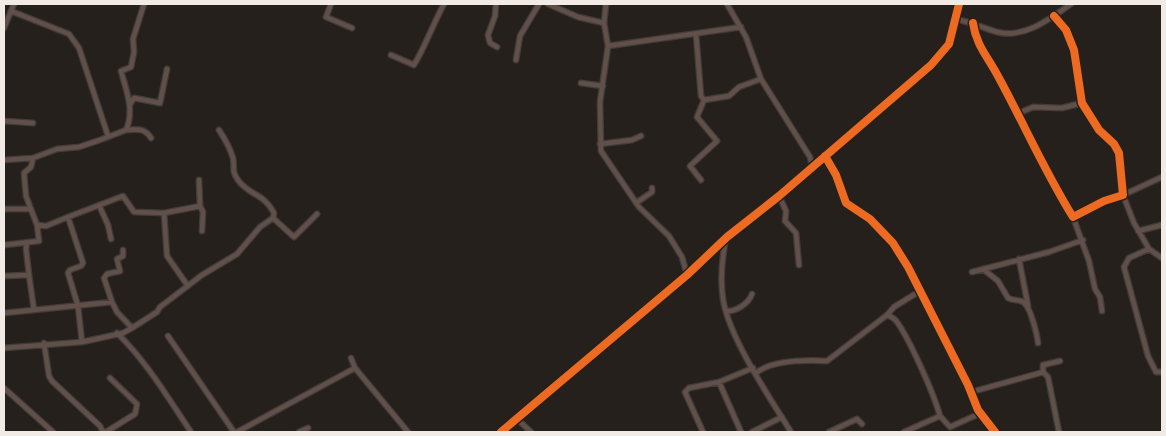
<svg xmlns="http://www.w3.org/2000/svg" width="1166" height="436" viewBox="0 0 1166 436" font-family="Overpass,sans-serif">
  <style>
    .lines { fill: none; stroke-linecap: round; stroke-linejoin: round }
    .minor-casing { stroke: #413c39; stroke-width: 7 }
    .minor { stroke: #605049; stroke-width: 4.5 }
    .cycleway-casing { stroke: #292018; stroke-width: 11 }
    .cycleway { stroke: #ed6a23; stroke-width: 8 }
  </style>
  <rect width="100%" height="100%" fill="#25201c"/>
  <g class="lines">
    <g class="minor-casing">
      <path id="minor" d="M331,4l-5,13 26,11
        M496,4l-1,12 -7,19 2,8 7,4
        M548,4l30,13 26,6
        M606,4l-2,19 4,23 -8,56 1,49 38,56 30,29 13,21 5,18
        M727,4l19,33 15,42 49,78 2,9
        M11,11l58,23 10,14 29,88
        M956,19c14,3 27,9 41,13 27,7 53,-13 74,-28
        M973,23c3,23 16,35 26,55 25,46 46,94 74,139l31,-16 19,-6 -4,-42 -5,-9 -15,-14 -17,-27 -8,-53 -8,-20 -12,-14
        M4,28l10,-24
        M696,34l5,62 3,4 -7,17 20,24 -27,25 11,14
        M608,46l133,-19
        M391,55l23,10c12,-20 19,-41 30,-61
        M516,60l4,-24 19,-32
        M581,83l22,3
        M704,100l25,-4 10,-9 22,-8
        M130,104l4,-6 26,5 7,-34
        M1017,114l16,-7 29,1 20,-5
        M4,121l29,2
        M126,130c11,-1 19,-2 25,8
        M600,144l32,-4 9,-4
        M825,156l11,19 10,28 24,16 23,24 15,24 60,118 10,25 17,22
        M4,160l29,-2 24,-9 22,-2 21,-7 26,-10c9,-20 0,-40 -5,-59l10,-4 3,-15 -1,-13 11,-35
        M1162,177l-39,18 11,28 15,26 13,9
        M779,196l7,15 -1,10 11,12 3,32
        M636,203l16,-11v-4
        M99,205l9,20 3,14
        M200,206l3,6 -1,19
        M4,209h27
        M164,213l3,43 21,30
        M68,217l55,-21 11,16 30,1 31,-6 5,-1 -1,-26
        M1073,217l16,44 6,28 5,8 2,14
        M273,218l21,19 23,-23
        M1138,231l24,-6
        M726,238c-4,20 -6,41 -3,61 6,39 47,99 68,133
        M4,245l35,-4 -2,-16 -11,-29 -2,-23 7,-6 2,-9
        M1149,249l-20,9 -5,9 24,89 8,16h6
        M1019,259l9,47
        M983,269l15,12 10,17c5,3 10,1 15,4 8,5 14,33 15,41
        M972,272l77,-20 34,-12
        M29,275l5,35
        M4,276l25,-1 -3,-26 1,-6
        M112,302l-8,-24 3,-4 13,-3 -3,-12 6,-3v-6
        M726,311c10,1 23,-8 26,-17
        M4,313l108,-11 5,10 15,16 -9,5 -41,9
        M887,315c4,2 8,3 10,7 13,18 37,72 43,94
        M132,328l25,-16 3,-5 42,-32 35,-21 23,-27 13,-9 1,-5c-10,-20 -26,-18 -36,-33 -7,-10 -3,-12 -5,-22 -3,-10 -8,-19 -14,-28
        M117,333c30,29 51,65 74,99
        M168,336l66,96
        M44,343l5,33 3,5 48,45 3,6
        M4,348l78,-6 -4,-36 -10,-33 2,-3 11,-4 2,-3 -15,-46 -22,9 -9,-1
        M355,368l53,64
        M1043,372l5,5 11,55
        M756,373c16,-13 51,-13 71,-12l60,-46 7,-8 26,-16
        M719,382l22,50
        M4,388l49,44
        M971,392l69,-19 3,-1v-7l17,-4
        M517,419l14,13
        M106,432l29,-18 2,-10 -27,-26
        M237,432l118,-64 -4,-10
        M299,432l9,-4
        M501,432l186,-157 40,-38 52,-41 152,-131 18,-21 10,-40
        M703,432l-18,-40 4,-4 30,-6 34,-14
        M752,432l30,-15
        M829,432l28,-13 5,5
        M904,432l36,-16 10,11 31,-14"/>
    </g>
    <use href="#minor" class="minor"/>
    <g class="cycleway-casing">
      <path id="cycleway" d="M973,23c3,23 16,35 26,55 25,46 46,94 74,139l31,-16 19,-6 -4,-42 -5,-9 -15,-14 -17,-27 -8,-53 -8,-20 -12,-14
        M825,156l11,19 10,28 24,16 23,24 15,24 60,118 10,25 17,22
        M501,432l186,-157 40,-38 52,-41 152,-131 18,-21 10,-40"/>
    </g>
    <use href="#cycleway" class="cycleway"/>
  </g>
  <rect width="1166" height="436" fill="none" stroke="#f1eae5" stroke-width="10"/>
</svg>
